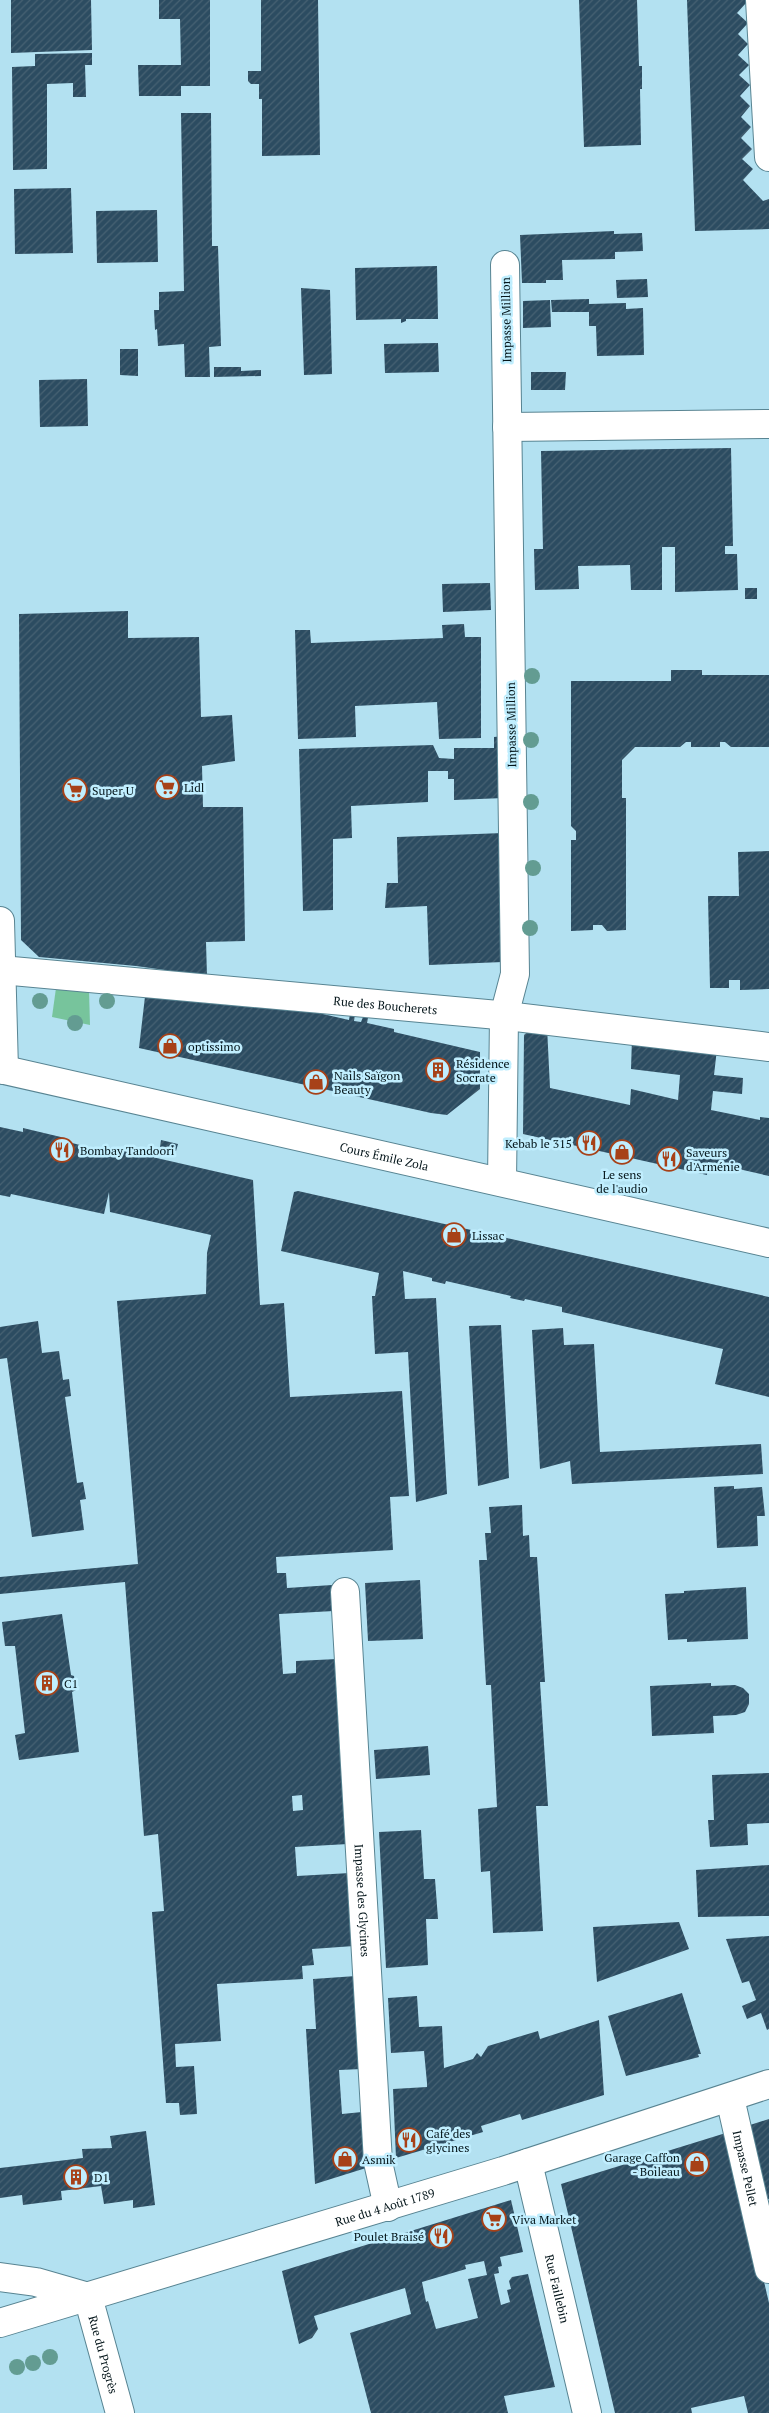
<svg xmlns="http://www.w3.org/2000/svg" width="769" height="2413" viewBox="0 0 769 2413" font-family="'PT Serif',serif">
  <style>
    .garden { fill: #77c49c }
    .building { fill: url(#building-hatch); fill-rule: evenodd }
    .lines { fill: none; stroke-linecap: round; stroke-linejoin: round }
    .minor-casing { stroke: #588492; stroke-width: 30 }
    .major-casing { stroke: #588492; stroke-width: 30 }
    .minor { stroke: #fff; stroke-width: 28 }
    .major { stroke: #fff; stroke-width: 28 }
    .tree { fill: #639c92 }
    .labels { text-anchor: middle; dominant-baseline: central; stroke-width: 5; stroke-linejoin: round; paint-order: stroke }
    .street-label { font-size: 12px; fill: #05161b; stroke: #c0eefe }
    .poi-label { font-size: 12px; fill: #05161b; stroke: #c0eefe; text-anchor: start }
  </style>
  <defs>
    <pattern id="building-hatch" width="6" height="6" patternUnits="userSpaceOnUse" patternTransform="scale(1.25)"><rect width="6" height="6" fill="#2c4c61"/><path d="M-1 1l2-2M0 6l6-6M5 7l2-2" fill="none" stroke="#476273"/></pattern>
  </defs>
  <rect width="100%" height="100%" fill="#b3e1f1"/>
  <path class="garden" d="M56,988l33,2 1,35 -38,-8z"/>
  <path class="building" d="M11,0h80l1,50 -81,3z
    M159,0h51v86h-29v10h-42l-1,-31h43l-1,-46h-21z
    M261,0h57l2,155 -58,1v-57h-3v-15h-8l-3,-3v-10h13z
    M579,0h58l2,66h3v23h-2l1,56 -57,2z
    M687,0h58l2,2 -10,11 11,10 -10,11 10,10 -10,11 11,10 -10,10 11,10 -10,11 10,10 -9,11 10,10 -10,11 11,11 -10,10 11,10 -10,11 20,21 6,-2v30l-74,2z
    M92,53v12h-7l1,32h-13v-14l-26,1v85l-34,1 -1,-103 23,-1v-12z
    M181,113h30l1,133h6l3,100 -12,1 1,30h-25l-1,-33 -26,2 -1,-17 -2,1 -1,-20h5v-18l25,-1z
    M71,188l2,65 -58,1 -1,-65z
    M157,210l1,52 -61,1 -1,-52z
    M614,231v3l28,-1 1,18 -28,1v7l-53,1 1,20h-17v3h-24l-2,-48z
    M437,266l1,53h-32v2l-5,2v-4l-45,1 -1,-52z
    M647,279l1,18 -31,1 -1,-18z
    M301,288l29,2 2,84 -28,1z
    M589,299v5l37,-1v6l17,-1 1,47 -47,1 -1,-30h-7v-14h-37l-1,-12z
    M550,300l1,27 -28,1v-27z
    M438,343l1,29 -54,1 -1,-29z
    M120,349h18v27l-18,-1z
    M214,367h27v4l20,-1v6l-47,1z
    M531,372h35l-1,18h-34z
    M87,379l1,47 -48,1 -1,-47z
    M731,448l2,98h-8v8h12l1,36 -63,2v-45h-13v43h-31l-1,-25 -52,1 1,23 -44,1 -1,-41h9l-2,-98z
    M490,583l1,27 -48,2 -1,-28z
    M745,588h12v11h-12z
    M128,611v27l71,-1 2,80 31,-2 3,46 -33,5 1,41h40l2,134 -39,1 1,34 -71,-10 -97,-9 -18,-17 -2,-326z
    M464,624l1,13h16v101l-42,1 -2,-37 -82,4 1,31 -58,2 -3,-109h15l1,13 132,-5 -1,-13z
    M671,670h31v5h67v72h-38l-6,-5h-5v5h-29v-5h-5l-6,5h-45l-13,13v38h4v132l-19,1 -5,-6h-9v5l-22,1v-91h5v-9l-5,-5v-145h100z
    M504,736v62l-50,2v-21h-6v-8h-20v31l-77,4 1,32 -19,1v71l-30,1 -4,-162 134,-4 6,13 15,1v-11h40v-11z
    M503,833v129l-74,3 -2,-59 -42,2 2,-25h11l-1,-46z
    M769,851v138l-29,1v-10h-11v8h-19l-2,-92h31l-1,-44z
    M146,988l155,21 48,11 1,-6 5,1 -1,6 7,1 2,-5 5,1 -1,5 27,6v3l86,20v37l-33,26 -16,-2 -292,-65z
    M534,1026l13,1 3,61 80,17 1,-16 47,11 2,-25 -49,-6 1,-31 85,11 -3,26 29,3 -1,16 -29,-3 -2,19 49,10v-3l9,1v58l-61,-14 -1,13 -184,-41 1,-99z
    M0,1127l23,5v-4l42,10 -1,3 40,10v-5l149,34 7,125 24,-2 6,94 112,-6 7,105 -19,1 3,53 -117,7 1,16h9l1,15 45,-3 2,26 -55,3 4,60 13,-1v-12l41,-2 11,185 -53,3 2,29 53,-3 4,73 -42,3 2,16 -12,1 1,13 -86,5 4,57 -46,3 1,23 18,-1 3,48 -17,1 -1,-12h-13l-14,-191 12,-1 -6,-77 -14,2 -19,-254 -125,12v-17l138,-13 -21,-263 89,-7 1,-41 4,-18 -101,-23 -1,-20 -5,22 -93,-20 -1,3 -10,-2zM302,1795l1,15 -10,1 -1,-15z
    M161,1140l17,4 -2,7 -16,-4z
    M298,1191l471,106v100l-54,-13 8,-35 -161,-37v-5l-37,-8 -1,2 -14,-3 1,-2 -65,-15 -1,3 -13,-3v-3l-29,-7 2,28 31,-1 11,196 -31,8 -8,-150 -33,2 -3,-58h3l4,-23 -98,-22 13,-59z
    M38,1321l4,32 17,-2 4,29 6,-1 2,17 -6,1 12,86 6,-1 3,17 -6,1 4,30 -52,7 -25,-179 -7,1v-32z
    M501,1325l8,153 -31,8 -9,-160z
    M563,1328l1,17 30,-1 6,108 161,-8 2,30 -191,10 -2,-23 -30,8 -8,-139z
    M734,1486v3l28,-2 3,29h-8l1,30 -41,2 -3,-61z
    M522,1505l1,31 6,-1 1,22h7l8,125h-5l8,124h-12l7,125 -50,2 -3,-62 -9,1 -3,-63 19,-2 -6,-122h-5l-7,-125h8l-2,-27h6l-2,-26z
    M420,1580l3,59 -55,2 -3,-58z
    M746,1587l2,52 -61,3v-3l-19,1 -3,-46 19,-1v-2z
    M62,1614l9,61 3,1 2,14 -4,2 7,60 -60,8 -4,-25 10,-2 -10,-87h-10l-3,-24z
    M711,1683v3l24,-1 8,3 6,6v10l-4,8 -9,3 -23,1 1,17 -62,3 -2,-50z
    M428,1746l2,29 -54,4 -2,-29z
    M769,1773v50l-22,1 1,21 -38,2 -2,-27h6l-2,-45z
    M421,1830l3,49h11l3,40h-12l2,46 -42,3 -7,-136z
    M769,1865v51l-71,1 -2,-47z
    M679,1922l10,27 -92,33 -4,-55z
    M769,1936v93l-2,1 -6,-17 -14,6 -5,-13 14,-6 -7,-19 -7,2 -16,-44z
    M356,1976l6,93 -23,1 3,44 20,-2 4,56 -51,16 -9,-155h10l-3,-50z
    M682,1993l19,61h-3l1,3 -73,19 -18,-60z
    M417,1996l2,31 23,-1 2,42 29,-9 4,-6 4,4 7,-11 50,-15 2,8 59,-19 5,75 -82,25 -2,-6 -39,12 2,6 -87,26 -3,-69 34,-2v-4l-3,-32 -33,2 -3,-55z
    M769,2119v80h-1l-18,-74z
    M146,2131l9,74 -22,3v-8l-29,4 -3,-18 -40,5 1,9 -39,5 -1,-10 -22,3v-30l83,-10 -1,-9 30,-1 -2,-12z
    M729,2132l40,171v110h-21l-4,-17 -53,12 1,5h-77l-54,-229z
    M511,2200l12,52 -23,5 2,9 -4,1 1,6 -5,1 7,31 9,-3 -3,-12 4,-1 -2,-8 3,-4 16,-3 27,113 -51,9 4,17h-137l-21,-80 61,-19 -6,-26 -91,28 4,13 -6,9 -13,6 -17,-73zM484,2261l3,14 -19,4 10,39 -42,11 -8,-28 -2,1 -4,-20 44,-13 -1,-4z"/>
  <g class="lines">
    <g class="minor-casing">
      <g id="minor">
        <path d="M760,0l9,157"/>
        <path d="M507,427l262,-3"/>
        <path d="M0,921l4,149"/>
        <path id="s1" d="M1,970l497,45 271,32"/>
        <path d="M502,1182l2,-166 11,-42 -10,-709"/>
        <path id="s2" d="M345,1592l33,570 10,45"/>
        <path id="s3" d="M730,2098l39,171"/>
        <path id="s4" d="M528,2163l59,250"/>
        <path id="s5" d="M0,2277l36,5 52,15 32,116"/>
      </g>
    </g>
    <g class="major-casing">
      <g id="major">
        <path id="s6" d="M0,1069l769,174"/>
        <path id="s7" d="M0,2323l503,-152 266,-87"/>
      </g>
    </g>
    <use href="#minor" class="minor"/>
    <use href="#major" class="major"/>
  </g>
  <g class="tree">
    <circle cx="532" cy="676" r="8"/>
    <circle cx="531" cy="740" r="8"/>
    <circle cx="531" cy="802" r="8"/>
    <circle cx="533" cy="868" r="8"/>
    <circle cx="530" cy="928" r="8"/>
    <circle cx="40" cy="1001" r="8"/>
    <circle cx="107" cy="1001" r="8"/>
    <circle cx="75" cy="1023" r="8"/>
    <circle cx="50" cy="2357" r="8"/>
    <circle cx="33" cy="2363" r="8"/>
    <circle cx="17" cy="2367" r="8"/>
  </g>
  <defs>
    <g id="supermarket-ring" transform="scale(1.25)"><circle r="9.5" fill="#c0eefe" stroke="#a74118" stroke-width="1.5"/><path d="M-6-5.5h2.5l.6 2H6L4.5 2H-2.5L-4.4-4H-6ZM-1.5 3.2a1.3 1.3 0 1 0 .1 0ZM3 3.2a1.3 1.3 0 1 0 .1 0Z" fill="#a74118"/></g>
    <g id="shop-ring" transform="scale(1.25)"><circle r="9.5" fill="#c0eefe" stroke="#a74118" stroke-width="1.5"/><path d="M-5-2.5h2.3a2.7 3.5 0 0 1 5.4 0H5L5.5 6h-11ZM-1.5-2.5h3a1.5 2.3 0 0 0-3 0Z" fill="#a74118"/></g>
    <g id="building-ring" transform="scale(1.25)"><circle r="9.5" fill="#c0eefe" stroke="#a74118" stroke-width="1.5"/><path d="M-4-6H4V6H1V3H-1V6H-4ZM-2.5-4.3h1.7v1.8h-1.7ZM.8-4.3h1.7v1.8H.8ZM-2.5-1h1.7V.8h-1.7ZM.8-1h1.7V.8H.8Z" fill="#a74118"/></g>
    <g id="restaurant-ring" transform="scale(1.25)"><circle r="9.5" fill="#c0eefe" stroke="#a74118" stroke-width="1.5"/><path d="M-5-6h1v4h1v-4h1v4h1v-4h1v5L-1.5 .5V6h-2V.5L-5-1ZM5-6V6H3V1.5H1.5Q1.5-4 5-6Z" fill="#a74118"/></g>
  </defs>
  <g fill-rule="evenodd">
    <use href="#supermarket-ring" x="167" y="787"/>
    <use href="#supermarket-ring" x="75" y="790"/>
    <use href="#shop-ring" x="170" y="1046"/>
    <use href="#building-ring" x="438" y="1070"/>
    <use href="#shop-ring" x="316" y="1082"/>
    <use href="#restaurant-ring" x="589" y="1143"/>
    <use href="#restaurant-ring" x="62" y="1150"/>
    <use href="#shop-ring" x="622" y="1152"/>
    <use href="#restaurant-ring" x="669" y="1159"/>
    <use href="#shop-ring" x="454" y="1235"/>
    <use href="#building-ring" x="47" y="1683"/>
    <use href="#restaurant-ring" x="409" y="2140"/>
    <use href="#shop-ring" x="345" y="2159"/>
    <use href="#shop-ring" x="697" y="2164"/>
    <use href="#building-ring" x="76" y="2177"/>
    <use href="#supermarket-ring" x="494" y="2219"/>
    <use href="#restaurant-ring" x="441" y="2236"/>
  </g>
  <g class="labels">
    <g class="street-label">
      <text transform="translate(506 320) rotate(-91)">Impasse Million</text>
      <text transform="translate(511 725) rotate(-91)">Impasse Million</text>
      <text stroke="none"><textPath href="#s1" startOffset="386">Rue des Boucherets</textPath></text>
      <text stroke="none"><textPath href="#s6" startOffset="394">Cours Émile Zola</textPath></text>
      <text stroke="none"><textPath href="#s2" startOffset="309">Impasse des Glycines</textPath></text>
      <text stroke="none"><textPath href="#s3" startOffset="72">Impasse Pellet</textPath></text>
      <text stroke="none"><textPath href="#s7" startOffset="402">Rue du 4 Août 1789</textPath></text>
      <text stroke="none"><textPath href="#s4" startOffset="129">Rue Faillebin</textPath></text>
      <text stroke="none"><textPath href="#s5" startOffset="150">Rue du Progrès</textPath></text>
    </g>
    <g class="poi-label">
      <text x="184" y="787">Lidl</text>
      <text x="92" y="790">Super U</text>
      <text x="188" y="1046">optissimo</text>
      <text x="456" y="1063">Résidence<tspan x="456" dy="14">Socrate</tspan></text>
      <text x="334" y="1075">Nails Saïgon<tspan x="334" dy="14">Beauty</tspan></text>
      <text x="572" y="1143" text-anchor="end">Kebab le 315</text>
      <text x="80" y="1150">Bombay Tandoori</text>
      <text x="686" y="1152">Saveurs<tspan x="686" dy="14">d'Arménie</tspan></text>
      <text x="622" y="1174" text-anchor="middle">Le sens<tspan x="622" dy="14">de l'audio</tspan></text>
      <text x="472" y="1235">Lissac</text>
      <text x="64" y="1683">C1</text>
      <text x="426" y="2133">Café des<tspan x="426" dy="14">glycines</tspan></text>
      <text x="680" y="2157" text-anchor="end">Garage Caffon<tspan x="680" dy="14">- Boileau</tspan></text>
      <text x="362" y="2159">Asmik</text>
      <text x="94" y="2177">D1</text>
      <text x="512" y="2219">Viva Market</text>
      <text x="424" y="2236" text-anchor="end">Poulet Braisé</text>
    </g>
  </g>
</svg>
